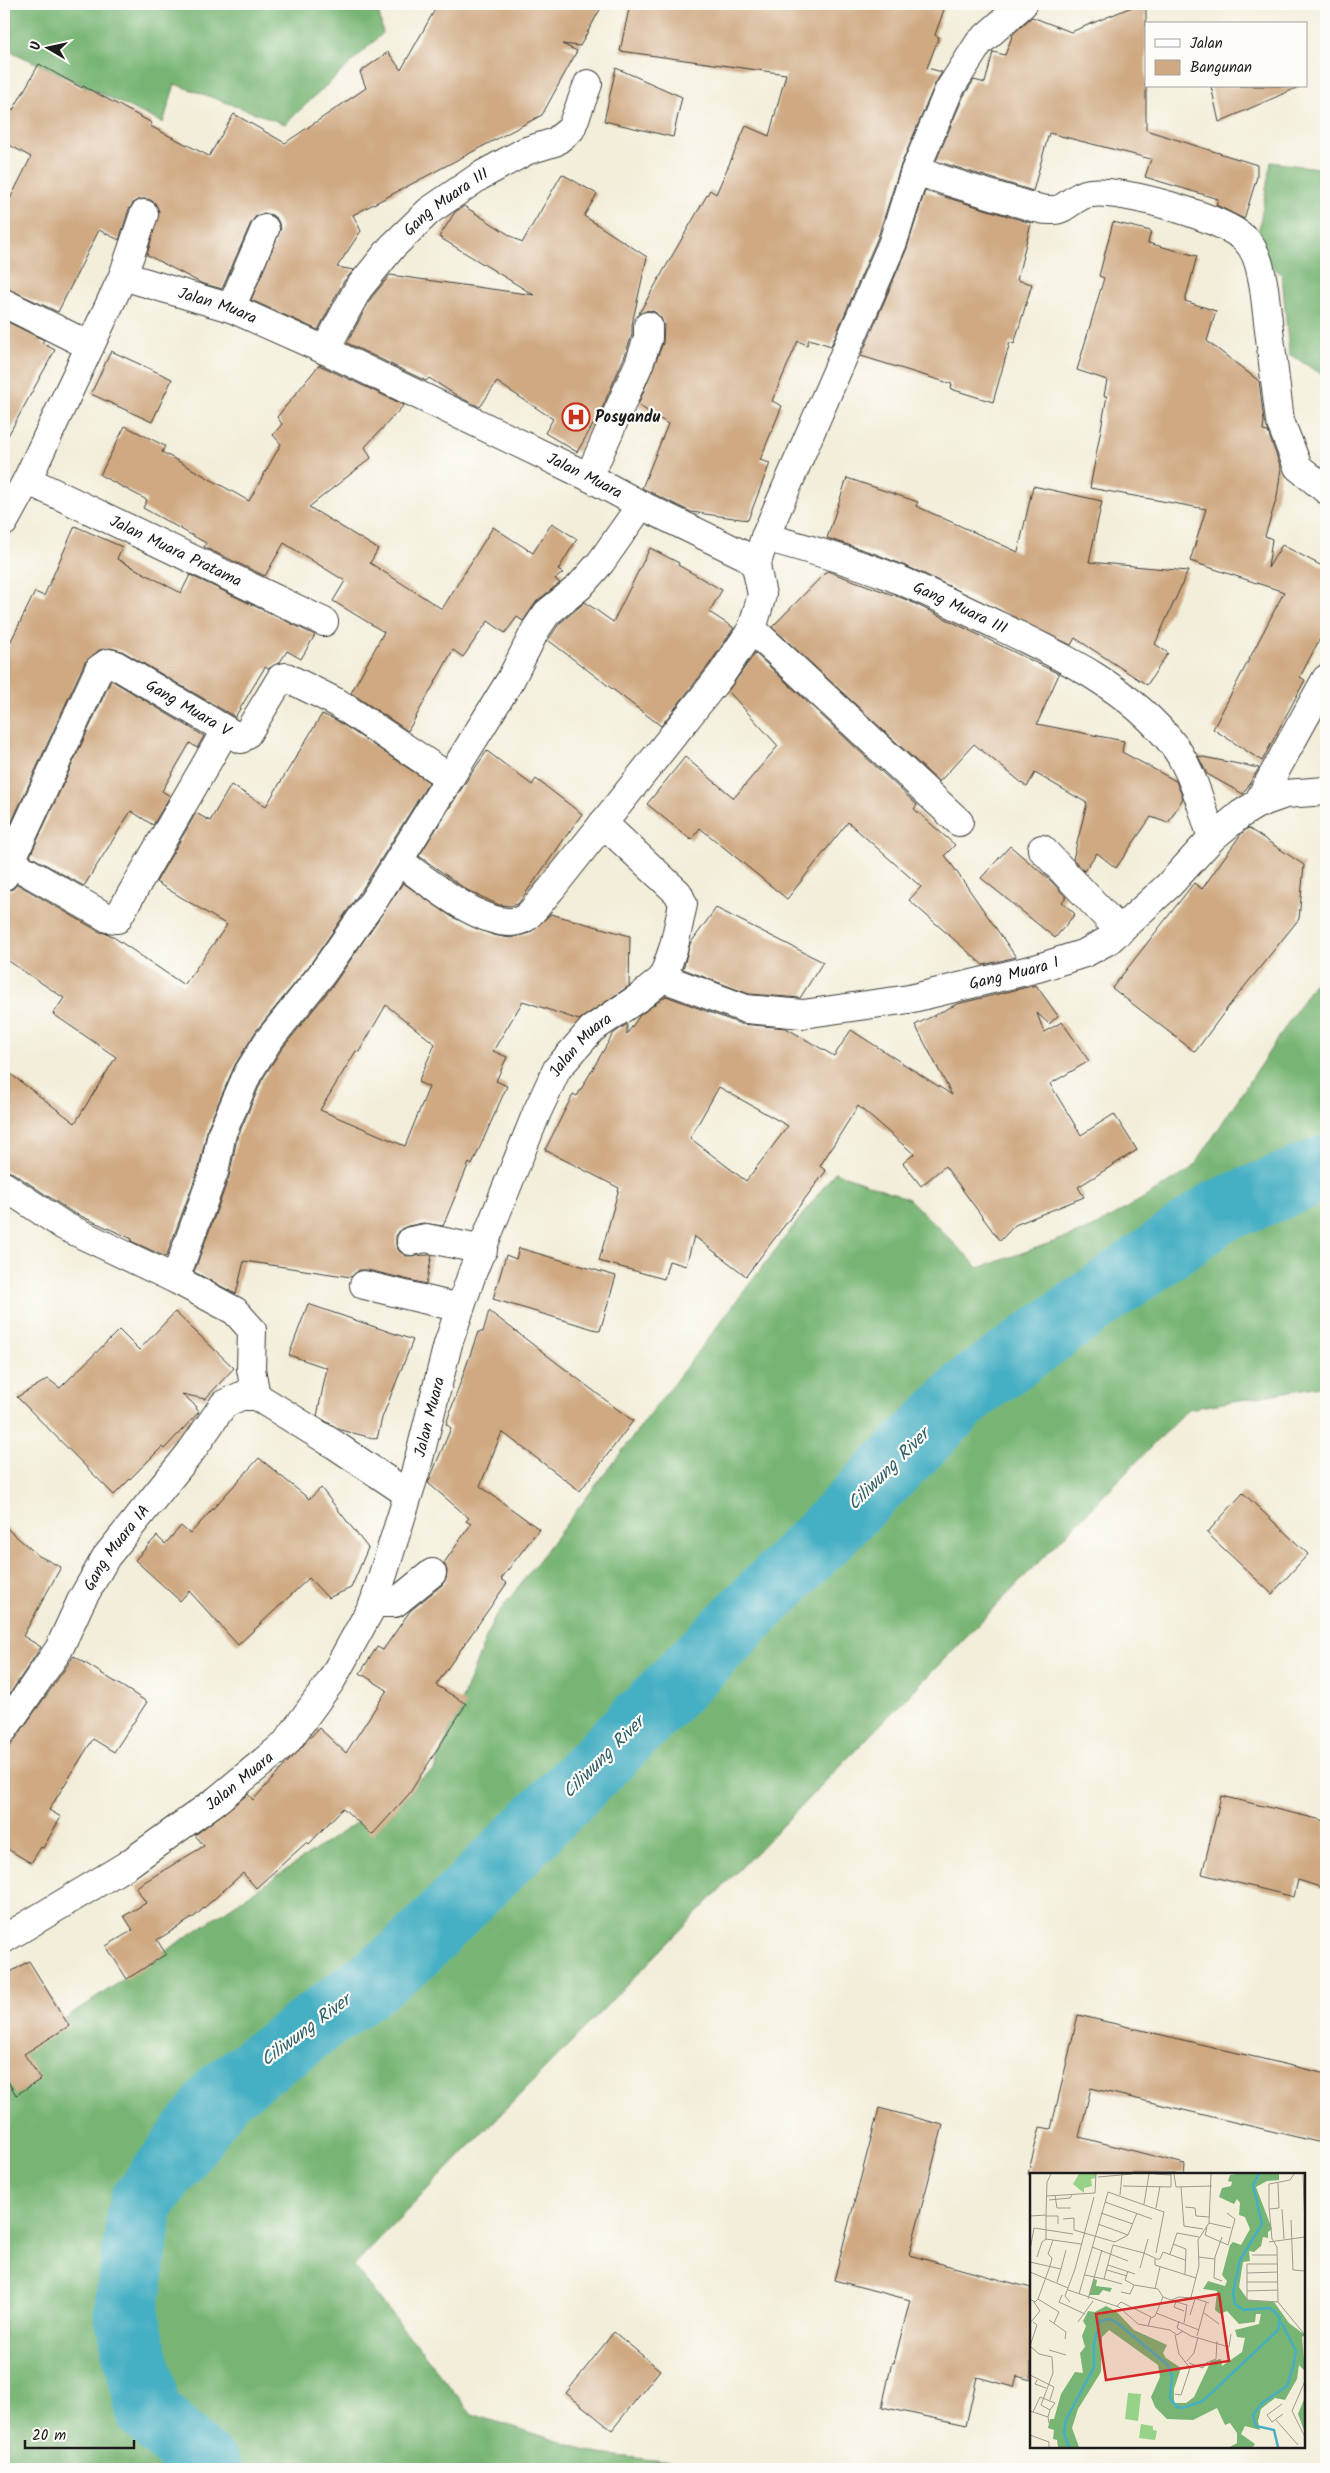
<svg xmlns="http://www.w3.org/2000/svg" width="1330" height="2473" viewBox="0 0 1330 2473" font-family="Kalam,sans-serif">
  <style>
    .forest { fill: #78b574; stroke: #4a6848 }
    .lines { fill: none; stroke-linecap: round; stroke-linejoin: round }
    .river { stroke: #45afc3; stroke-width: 65 }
    .building { fill: #cfa982; fill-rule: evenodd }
    .minor-casing { stroke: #3c3c38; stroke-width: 30 }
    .minor { stroke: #fff; stroke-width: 28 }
    .labels { text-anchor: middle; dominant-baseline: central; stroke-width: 4.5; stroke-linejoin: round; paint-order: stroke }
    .street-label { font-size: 16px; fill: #1c1c1c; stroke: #fdfcf7 }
    .poi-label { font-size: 16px; font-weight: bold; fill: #1c1c1c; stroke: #fdfcf7; text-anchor: start }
    .water-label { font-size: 18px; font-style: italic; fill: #2e5e67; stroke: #fdfcf7 }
    .inset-river { fill: none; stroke: #45afc3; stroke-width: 2.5 }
    .inset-road { fill: none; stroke: #9d9a8e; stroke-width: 1 }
    .view { fill: #d62828; fill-opacity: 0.15; stroke: #d62828; stroke-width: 2.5 }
    .inset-edge { fill: none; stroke: #1c1c1c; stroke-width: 2.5 }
  </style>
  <rect width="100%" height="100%" fill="#fdfcf7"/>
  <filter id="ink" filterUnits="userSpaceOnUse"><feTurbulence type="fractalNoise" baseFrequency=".02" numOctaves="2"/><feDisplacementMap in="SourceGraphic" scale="10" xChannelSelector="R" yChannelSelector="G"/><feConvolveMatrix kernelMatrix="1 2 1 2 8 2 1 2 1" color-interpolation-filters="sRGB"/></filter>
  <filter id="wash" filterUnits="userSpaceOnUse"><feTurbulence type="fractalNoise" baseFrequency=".0096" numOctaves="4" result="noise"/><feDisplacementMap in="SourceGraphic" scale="20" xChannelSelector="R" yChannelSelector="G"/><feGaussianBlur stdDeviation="1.12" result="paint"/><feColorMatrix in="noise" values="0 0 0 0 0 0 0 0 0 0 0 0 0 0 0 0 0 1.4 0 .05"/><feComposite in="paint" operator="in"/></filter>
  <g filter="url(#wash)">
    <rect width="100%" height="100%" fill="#f3eeda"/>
    <path class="forest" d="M4,4h373l6,29 -98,91 -110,-40 -12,39 -159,-75z
      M1271,162l55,7v208l-37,-23 -7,-79 -27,-25z
      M1324,968l2,1v416l-138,24 -835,857 119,148 127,40 137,15h-732v-409l430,-290 59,-150 342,-448 74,27 70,69 114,-40 99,-59z"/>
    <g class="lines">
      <path class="river" d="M209,2469l-60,-56 -23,-100 15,-109 83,-112 182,-135 565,-569 247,-176 108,-44"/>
    </g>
    <g id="blocks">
      <path class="building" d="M438,4h165l-23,42 -18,-2 15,7 -35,64 -189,100 8,16 -24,36 17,3 -10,11 -26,49 -67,-30 30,-72 -4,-9 -5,-4 -8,-2 -8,3 -5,7 -29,66 -21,-6 -54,-28 12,-44 -4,-8 -6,-4h-8l-7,3 -5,7 -10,31 -20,-10 -41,82 -54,-25v-76l27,-54 -27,-15v-37l9,5 26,-46 43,24 1,-2 69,37 -2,3 59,30 25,-42 51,29 81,-55 -6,-16 28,-20 13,18z
        M630,4h316l-11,31 4,2 -12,31 15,4 -7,12 -34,81 -23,72 -47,109 -22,-7 -2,6 -9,-4 -26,60 10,5 -22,54 10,3 -22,57 -57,-8 -49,-24 26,-64 -30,-19 25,-62 1,-17 -3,-8 -6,-6 -7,-2 -10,5 72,-125 6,4 30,-68 23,10 17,-62 -166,-23z
        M1139,4h7v126l111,35v12l-13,42 -28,-14 2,-6 -73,-22 6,-18 -102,-26 -16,58 -97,-30 27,-64 11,-17 11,3 8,-31 12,3 8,-21 19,-17 39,15z
        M616,68l66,29 -9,40 -69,-16z
        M1211,86h90l-82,36z
        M562,174l35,20 -13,22 63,41 -15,67v11l-8,23 -24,55 -23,39 -32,-19 8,-14 -56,-37 -17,25 -21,-10 -30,-19 -3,3 -79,-38 24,-45 19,-23 144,20 -95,-58 16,-25 9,-6 58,37z
        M925,191l106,32 -14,57 15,4 -18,60 -4,-2 -17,60 -42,-13 1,-5 -91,-28 46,-108z
        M1113,222l38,9 -3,12 49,13 -12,45 31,10 -9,30 52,40 5,40 -1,10 5,1 13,36 -4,29 -12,39 7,3 -4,29 14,-23 44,23v59l-26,50 5,3 -43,81 -49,-32 71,-137 -94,-31 16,-52 -116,-21 17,-92h-3l3,-16 -30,-10 27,-92 -5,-2z
        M4,320l40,20 -2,3 13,7 -51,93z
        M111,351l61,28 -20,43 -61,-28z
        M319,365l85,40 -39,42 6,11 -62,49 69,42 -8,14 72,46 51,-82 40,26 19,-30 25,16 -19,31 5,3 -8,6 5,4 -23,18 -14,20 -6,-4 -12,16 -17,-12 -25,36 -10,-7 -45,81 -57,-38 33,-61 -51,-31 12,-20 -61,-38 -19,33 -61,-29 2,-4 -63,-35 4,-8 -47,-25 25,-49 40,20 -3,6 87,49 32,-57 -8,-9 9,-11 -5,-7z
        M847,478l71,24 -2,4 102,46 15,-66 69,15 -13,61 99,9 -33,73 13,9 -21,32 -72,-47 -4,7 -151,-73 -44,-18 -49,-16z
        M75,526l47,21 -5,12 64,34 9,-18 125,60 -14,24 -14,-8 -7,11 -12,7 -3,-2 -30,50 -113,-66 -11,-3 -12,2 -14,12 -81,177v-184l31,-63 9,4z
        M650,548l29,15 -1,2 44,25 -13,22 25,16 -26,38 -47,60 -113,-86 11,-16 26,-22 28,20z
        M827,571l80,29 152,74 -22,50 87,17 -2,11 54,29 7,17 -15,25 -17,-6 -35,51 -19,-15 -13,18 -11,-12 14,-56 -52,-30 -8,14 -53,-43 -35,38 -167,-155z
        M755,653l162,152 -3,4 41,36 -10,10 71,102 -33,8 -74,-65 12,-13 -73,-65 -61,77 -87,-71 -9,12 -44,-36 38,-47 49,41 44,-52 -50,-55z
        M111,680l93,56 -7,12 -7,-5 -28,48 8,5 -17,29 -22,-14 -47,75 -54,-30z
        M322,714l14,6 93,62 -66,106 -54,78 -53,65 -21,34 -27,62 -9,41 -33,89 -35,-16 1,-2 -60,-27 -59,-39 -9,-3v-101l71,54 41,-66 -63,-43 11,-16 -60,-40v-67l9,-2 4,-5 83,48 9,2 75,51 43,-60 -71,-43 40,-69 14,8 21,-36 35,21z
        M487,751l45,34 4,-6 46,35 -64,90 -8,2 -11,-1 -32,-15 -48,-34 50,-79z
        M1198,756l61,12 -16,26 -36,-20z
        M1248,828l56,37 -5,54 -71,88 -33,45 -83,-64 82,-105 8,6 39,-55z
        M1010,846l39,33 17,18 -4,5 13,12 -20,24 -74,-60z
        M403,883l49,34 41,18 17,3 19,-5 22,-19 79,22 -1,50 -50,34 -56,-19 -30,50 14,6 -11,24 11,5 -35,79 -3,-2 -26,63 -20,-3 -15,3 -7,3 -5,7v9l3,6 7,5 26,-1 -6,29 -58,-14h-9l-8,7 -107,-16 -8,33 -42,-22 35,-95 8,-39 25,-58 19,-30 53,-66zM386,1005l49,39 -17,38 11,5 -24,59 -85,-36 36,-59 3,1z
        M716,908l107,54 -23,36 -51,-4 -66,-25 7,-25z
        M1036,985l22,31 -9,8 -12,-11 7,19 18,-10 27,39 -39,23 31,51 33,-21 23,36 -59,37 6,10 -69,28 -15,16 -55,-75 -24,20 -18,-23 11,-9 -56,-48 -38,60 6,5 -80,105 -52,-40 -8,30 -17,-5 -5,18 -65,-18 20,-73 -74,-38 28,-56 4,2 36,-62 14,-10v10l13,-19 26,-19 75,28 45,4 48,28 17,-26 101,65 -37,-70 42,-21zM719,1087l69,39 -42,55 -56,-43z
        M519,1248l97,28 -16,55 -107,-32 13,-44 10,4z
        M308,1304l105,36 -31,78 -5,21 -36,-9 -24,-14 10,-48 -38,-13z
        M489,1311l144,110 -53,70 -78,-59 -22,54 59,43 -38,50 6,4 -71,102 30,19 -57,90 -37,41 -29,-27 -34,36 -2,-2 -51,46 -13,-15 -49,44 -37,23 9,14 -39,25 -21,-33 27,-16 -9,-14 22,-13 -10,-16 68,-41 -9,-11 53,-41 5,6 66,-72 27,25 41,-63 -27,-17 17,-26 6,3 27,-39 32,-26 4,-6 1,-8 -3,-8 27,-39 -5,-3 3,-3 -41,-35 23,-55 -5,-4 32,-92h5z
        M175,1312l59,56 -29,31 -23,-5 15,13 -1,1 3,4 -35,37 -2,-2 -48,48 -97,-98 31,-18 12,9 59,-58 20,20z
        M259,1458l50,41 12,-11 47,60 -17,40 -23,10 -19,-20 -71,67 -49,-54 -9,10 -45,-41 22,-24 8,8 16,-18 9,8z
        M1243,1493l65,61 -36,40 -65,-61z
        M4,1526l35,30 22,11 -38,69 18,11 -34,51 -3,-2z
        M74,1656l73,46 -33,50 -21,-13 -44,71 12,7 -18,31 -2,-1 -10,16 -27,-16v-92z
        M1221,1796l105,25v68l-28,-9 -4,17 -92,-23z
        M29,1961l40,65 -45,28 17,25 -25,16 -12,-20v-99z
        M1078,2015l248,59v70l-235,-56 -12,49 106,27 -1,10h-156l12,-47 11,2z
        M879,2108l64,17 -34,130 122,33v92l-14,-4 -3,11 -37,-10 -11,48 -84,-18 10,-45 2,1 16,-63 -76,-20z
        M614,2332l46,38 -48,60 -46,-37z"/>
    </g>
  </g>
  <g filter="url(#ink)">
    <use href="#blocks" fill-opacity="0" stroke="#3c3c38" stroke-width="1"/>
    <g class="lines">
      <g class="minor-casing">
        <g id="minor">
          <path d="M915,171c33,10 65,21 98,30 13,4 28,10 41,9 12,0 22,-16 37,-17 32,-4 130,24 154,46 13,13 16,32 19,49l16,133 18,46 28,23"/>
          <path id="s1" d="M123,276l108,32 94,42 264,127 52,28 105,51 10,10 6,29 -10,34 -31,46 -170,214c-8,9 -17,22 -26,29 -32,20 -101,-40 -126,-57"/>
          <path d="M4,303l86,43"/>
          <path d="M231,308l34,-79"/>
          <path id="s2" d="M325,350l33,-61 34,-42 37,-36 51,-35 46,-25 29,-9 16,-13 17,-45"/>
          <path d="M589,477l50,-113 9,-26v-12"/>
          <path id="s3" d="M27,480l297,142"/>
          <path d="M4,522l23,-42 96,-204 21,-62"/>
          <path id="s4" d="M765,537c40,11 81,22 120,37 38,15 76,34 114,52 63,30 132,63 176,121 17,24 28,63 37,91"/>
          <path d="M756,566l9,-29 128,-295 22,-71 34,-81 30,-47 44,-39"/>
          <path d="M752,629l207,193"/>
          <path d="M1257,804l69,-125"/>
          <path d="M1042,849l78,82"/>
          <path d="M10,862l98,56 9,1 108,-188"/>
          <path id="s5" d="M4,876l95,-207 9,-6 6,1 127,75 6,-5 34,-56 5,-1 52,26 112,75"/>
          <path id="s6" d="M663,978l83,31 57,5 106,-15 129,-31 47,-15 24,-13 60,-55 43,-47 29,-24 16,-10 28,-10 41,-3"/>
          <path d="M4,1186l60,40 111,53 60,32 17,19 -1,39 5,27"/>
          <path d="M411,1241l15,-3 57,12"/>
          <path d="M175,1279l39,-107 8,-39 26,-60 20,-32 53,-66 55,-78 135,-218 25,-50 11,-16 32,-26 22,-25 40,-57"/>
          <path d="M364,1285l96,23"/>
          <path d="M374,1603h21l37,-30"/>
          <path id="s7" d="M4,1729l55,-80 22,-48 25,-44 84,-104 34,-49 17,-8h15l79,49 73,49"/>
          <path id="s8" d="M4,1939l123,-74 90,-65 69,-57 45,-62 43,-78 42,-133 32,-126 25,-73 64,-159 20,-43 35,-40 49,-33 22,-18 11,-32 9,-42 -5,-11 -75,-70"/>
        </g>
      </g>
      <use href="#minor" class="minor"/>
    </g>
  </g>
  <defs>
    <g id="hospital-ring" transform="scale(1.4375)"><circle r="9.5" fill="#fdfcf7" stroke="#c8321e" stroke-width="1.5"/><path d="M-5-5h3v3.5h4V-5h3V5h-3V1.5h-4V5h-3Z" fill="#c8321e"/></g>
  </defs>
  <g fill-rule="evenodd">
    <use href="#hospital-ring" x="576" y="417"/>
  </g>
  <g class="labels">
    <g class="street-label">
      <text stroke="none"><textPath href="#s2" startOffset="194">Gang Muara III</textPath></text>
      <text stroke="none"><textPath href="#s1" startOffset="99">Jalan Muara</textPath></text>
      <text stroke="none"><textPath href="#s1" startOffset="504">Jalan Muara</textPath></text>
      <text stroke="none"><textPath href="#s3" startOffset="165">Jalan Muara Pratama</textPath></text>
      <text stroke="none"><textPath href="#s4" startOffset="208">Gang Muara III</textPath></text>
      <text stroke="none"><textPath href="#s5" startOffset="331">Gang Muara V</textPath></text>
      <text stroke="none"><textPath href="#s6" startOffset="361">Gang Muara I</textPath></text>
      <text stroke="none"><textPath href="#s8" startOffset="1109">Jalan Muara</textPath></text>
      <text stroke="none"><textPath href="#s8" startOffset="704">Jalan Muara</textPath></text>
      <text stroke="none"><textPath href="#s7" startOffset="214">Gang Muara IA</textPath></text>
      <text stroke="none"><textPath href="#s8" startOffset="284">Jalan Muara</textPath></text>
    </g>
    <g class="poi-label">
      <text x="595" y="417">Posyandu</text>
    </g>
    <g class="water-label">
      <text transform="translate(889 1470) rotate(-45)">Ciliwung River</text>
      <text transform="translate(604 1758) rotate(-45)">Ciliwung River</text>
      <text transform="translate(306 2031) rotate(-37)">Ciliwung River</text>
    </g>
  </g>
  <g transform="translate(1030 2173)">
    <rect width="275" height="275" fill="#f3eeda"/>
    <path d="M49,1h17v4l-5,1 1,7 -8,2v5l-11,-9zM98,220l13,1 -3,27 -13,-2zM111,251l12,2v4l4,1 -2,9 -16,-2z" fill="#96d388"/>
    <path d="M206,1h43v6l-12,1 -11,6 16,42 -4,3v6l-5,-1 -2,9 -7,6 -5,-1 1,10 -7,1 -4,25 9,13 26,2 15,21 16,12 -3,2 3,34 -6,-6 -2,14 -12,21 -10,-2 -14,11 -3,12 2,9 -15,-4 -4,8 14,10 -2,3h-23l7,-4v-10l-7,-10 -5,2 -8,-17 -24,12 -26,-1 -12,-12 -4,-10 9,-20 -2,-12 -49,-35 -7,7 -1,35 -23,37 -6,19 7,19h-21l-1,-7 -4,-1 1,-9 -6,-2 2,-9h4l7,-25 14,-22 8,1 -3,-20 5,-6 -3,-11 4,-10 -3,-5 5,-10 7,1 11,-6 10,5 18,19 33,15 -4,8 3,5 15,10 -7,21v14h12l8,-6 17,-36 10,-2 1,7 20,-14 3,-14 -8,-1 -2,-7 24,-6 2,-10h-5l-1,8 -16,2 -12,-13 -7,3 -5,-4 2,-19 -14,-2 5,-8 17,5 2,-5 -5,-6 8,-30 3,-3 8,3 9,-16 -5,-12 -6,-2 1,-12 -3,-4 -3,5 -15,-7 3,-9 9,-2 1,-4 -4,-1 2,-6zM64,106l3,1 -1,6 16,2 -2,4 -7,-2 -4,5h-10zM275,224v36l-7,-19z" fill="#78b574"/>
    <path class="inset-river" d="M39,274l-5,-14 2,-13 28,-53v-23l6,-23 10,-2 6,3 52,43 4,11 -2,22 7,9 6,1 20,-7 75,-71 2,-12 -5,-6 -6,-4 -25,2 -9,-6 -2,-11 7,-33 22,-36 -9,-39 6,-11M248,274l-4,-17 -18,-4 -3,-11 9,-12 25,-17 6,-18 3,-17 -15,-29"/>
    <path class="inset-road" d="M125,1l16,1M144,1l2,13 36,-1M264,1l-4,6 -21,4v23l3,32 5,8 1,55 27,33M273,1l2,53M68,4l34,-3M93,13l48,1v-13M151,14l3,39 19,3M25,22l2,13h14M90,22l2,-21M17,23l48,-3 1,-19M19,27l21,-2 2,-3M75,29l47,17M114,31l5,-30M155,34l10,1 1,8 13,1M126,35l4,-22M240,36l9,-1 -1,-25M252,36l2,30M71,40l32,11M16,42l1,-33 4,-8M0,43l16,-1v24l35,5M16,43h12v8M33,46l11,-1v12l41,12 13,-7M261,47l2,50 12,1M179,50l22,5M68,51l30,11M177,54l-2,8 23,10 7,-26 -8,-6M98,62l9,-22M239,69l36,-5M143,71l13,5 -1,25M83,72l31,8 11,5v7l41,13M83,72l-9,34 18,5M62,74l36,14M0,77l4,-22 39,6M140,81l7,-21 22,4M222,82h25M7,84l5,-15 4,-3M168,84l17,2M125,86h5l3,-7 22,8M0,89l31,7 -4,13M247,91h-30v36l31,2M78,92l27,9M110,95l8,-29M31,96l5,-19M77,97l20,6M98,98l-3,9 9,5 24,4 5,8 8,3 8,-3 12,1M0,99l38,16M217,100l31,-1M55,102l19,4M192,108l-8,-3 1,-21 7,-20M217,109h31M125,116l5,-22M38,117l51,17 19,17 32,6 7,5 6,-4M217,118l31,-1M91,119l9,2 4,-9M49,121l29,-102 56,20 -8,41M32,122l-3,7 26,12M0,126l5,3 3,-3 12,-33 2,-8 -4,-4 5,-14M8,126l21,13 -5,11M58,126l14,-49M143,128l14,4 -3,18M40,129l-5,-6 10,-27 19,-72M146,129l-2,5 10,4M179,130l-18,-6 8,-31 -1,-26 11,-17 2,-49M87,133l4,-4 30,15 -3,9M126,140l43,17M174,140l15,11M160,142l5,-16M121,145l4,-2 8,-19M19,147l17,12 -1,7M149,148l-2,7 14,8 38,11 2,-13M48,149l15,-21M0,150l10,-12 -6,-9M167,163l9,-33M0,173l9,8 13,3 1,16 -12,32 9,5 -2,7M0,173l7,-21 -4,-3M19,177l17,5M157,188l7,-8 4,-16M159,190l14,5 3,-5 10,-4 1,-18M0,202l24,12 -4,13M7,207l-2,4 11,4M275,208l-13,30 13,26M145,221l6,1 9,-27 -11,-14 -4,-19M252,231l-15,11 5,7 11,-8M0,238l18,6 1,6M3,239l7,-15 15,6 -5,7M246,247l22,25M0,262l19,7v5"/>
    <path class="view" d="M189,121l10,67 -123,19 -10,-66z"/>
    <rect width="275" height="275" class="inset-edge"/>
  </g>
  <rect width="1330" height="2473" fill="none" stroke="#fdfcf7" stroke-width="20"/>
  <rect x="1145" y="22" width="162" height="65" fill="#fdfcf7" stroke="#a3a29f"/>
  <rect x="1155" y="39" width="25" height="8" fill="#ffffff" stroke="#a3a29f"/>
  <text x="1190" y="48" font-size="15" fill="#1c1c1c">Jalan</text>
  <rect x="1155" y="60" width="25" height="15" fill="#cfa982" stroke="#a3a29f"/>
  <text x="1190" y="72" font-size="15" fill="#1c1c1c">Bangunan</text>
  <g transform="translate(48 48) rotate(279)" stroke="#fdfcf7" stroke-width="4" paint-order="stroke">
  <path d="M0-4L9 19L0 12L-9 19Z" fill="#1c1c1c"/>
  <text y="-8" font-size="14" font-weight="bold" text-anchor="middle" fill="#1c1c1c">U</text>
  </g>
  <path d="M25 2440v8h109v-8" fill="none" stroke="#1c1c1c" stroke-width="2.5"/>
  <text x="32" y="2440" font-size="15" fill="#1c1c1c" stroke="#fdfcf7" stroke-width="4" paint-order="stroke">20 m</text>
</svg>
